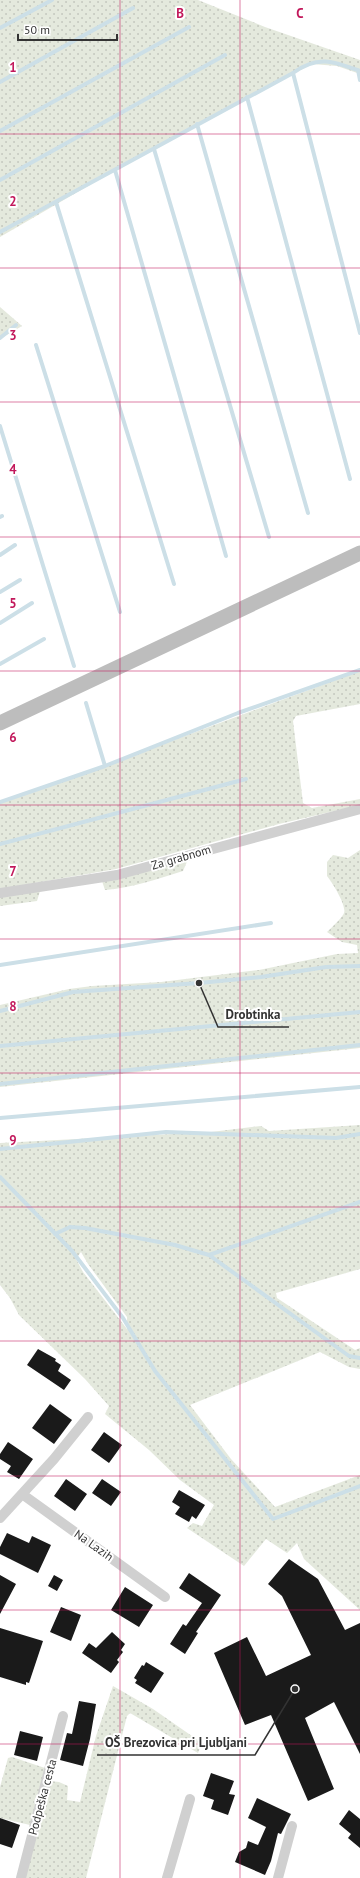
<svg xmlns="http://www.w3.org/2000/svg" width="360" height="1878" viewBox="0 0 360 1878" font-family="'PT Sans',sans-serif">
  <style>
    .green { fill: url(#green-dots); fill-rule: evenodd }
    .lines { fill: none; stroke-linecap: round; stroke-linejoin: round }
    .stream { stroke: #ccdfe7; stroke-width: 4 }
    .building { fill: #1a1a1a }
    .minor { stroke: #d0d0d0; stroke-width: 10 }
    .secondary { stroke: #bdbdbd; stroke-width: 15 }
    .grid { fill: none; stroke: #c2185b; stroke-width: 1; stroke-opacity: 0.55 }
    .labels { text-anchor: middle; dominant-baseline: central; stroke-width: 4; stroke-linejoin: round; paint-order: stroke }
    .street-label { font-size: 12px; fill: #333; stroke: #fff }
    .grid-label { font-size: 13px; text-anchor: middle; font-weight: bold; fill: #c2185b; stroke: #fff; stroke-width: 4; stroke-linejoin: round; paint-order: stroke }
    .leader { fill: none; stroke: #333; stroke-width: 1.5 }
    .callout-dot { fill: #333; stroke: #fff; stroke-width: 1.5 }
    .callout-label { font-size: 13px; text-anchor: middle; font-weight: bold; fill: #333; stroke: #fff; stroke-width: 4; stroke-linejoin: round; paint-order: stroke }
  </style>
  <defs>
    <pattern id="green-dots" width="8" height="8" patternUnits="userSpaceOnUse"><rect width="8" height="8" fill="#e4e9dd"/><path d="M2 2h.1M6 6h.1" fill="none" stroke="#c4c8be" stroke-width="1.8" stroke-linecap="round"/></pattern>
  </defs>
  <rect width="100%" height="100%" fill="#fff"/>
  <path class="green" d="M0,0h198l67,27 95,33v14l-23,-8 -25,-2 -150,79 -162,94z
    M0,307l22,19 -22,13z
    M360,671v33l-64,12 -3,5 10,82 9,5 48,-9v6l-81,19 -163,45 -116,20v-87l123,-43z
    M360,850v198l-360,39v-82l69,-16 23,-3 69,-4 98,-12 78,-16 21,-1 -1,-8 -15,-3 -15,-10c4,-4 16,-15 17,-19 3,-7 -12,-31 -17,-37v-14l6,-7 15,3z
    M189,857l-6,14c-25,8 -52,17 -78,19l-3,-9z
    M40,891l-3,10 -37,5v-10z
    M360,1125v144l-84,24 1,5 78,52 5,-2v21l-11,-2 -29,-15 -130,53 41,54 44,48 85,-32v135l-56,-51 -7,-16 -10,10 -21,-14 -22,27 -57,-38 6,-5 9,3 12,-21 -34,-25 -31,-30 -44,-36 4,-8 -24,-27 -66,-64 -9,-17 -10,-13v-142l211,-11 50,-6 8,5zM81,1252l7,12 39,53v12l-44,-57 -7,-13z
    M113,1686l40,23 49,34 -4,10 -68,-40 -3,3 -41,162h-62l26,-97 9,1 9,4 -1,14 13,2 16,-66z
    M12,1757l33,11 -15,57 -30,-7v-31l8,-29z"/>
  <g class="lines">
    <path class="stream" d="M0,28l52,-28
      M358,70l2,10
      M293,73l67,260
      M0,82l133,-74
      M247,97l103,382
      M197,124l111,389
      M0,131l189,-104
      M154,149l115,388
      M115,170l111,386
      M0,180l225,-125
      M56,202l118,382
      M0,232l293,-159c24,-18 40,-12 67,-2
      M0,338l16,-13
      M36,345l84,267
      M0,426l74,240
      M0,517l2,-1
      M0,555l15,-10
      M0,592l20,-12
      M0,623l32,-20
      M0,664l44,-25
      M86,703l19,63
      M0,802l105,-36 133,-53 122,-43
      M0,844l246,-65
      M0,965l271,-42
      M0,1011l73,-19 126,-9 62,-6 65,-10 34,-1
      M0,1046l360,-34
      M0,1084l360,-39
      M0,1118l360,-31
      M0,1149l166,-17 170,6 24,-4
      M0,1177l72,74 51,67 32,53 118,148 87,-33
      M55,1234l15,-7 15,1 90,17 34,10 140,101 11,2
      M209,1255l151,-53"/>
  </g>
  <path class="building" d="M38,1349l18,10 -1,2 6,4 -3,6 13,9 -7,10 -37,-25z
    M50,1404l22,16 -18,24 -22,-16z
    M104,1432l18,13 -13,18 -18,-13z
    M8,1442l25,17 -14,20 -12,-7 4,-6 -11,-7v-5z
    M66,1479l21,15 -12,17 -21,-15z
    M102,1479l19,13 -10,14 -19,-13z
    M179,1490l26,15 -9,14 -4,-3 -3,6 -14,-8 5,-7 -8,-5z
    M7,1533l22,10 3,-7 19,9 -13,28 -38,-19v-7z
    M289,1559l29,20 27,51 15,-7v131l-26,-52 -29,16 29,71 -26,12 -37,-86 -26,10 -31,-72 33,-16 19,39 45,-21 -29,-59 -14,-12z
    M189,1573l32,22 -25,37 2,1 -13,21 -15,-10 13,-20 3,2 16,-23 -23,-15z
    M0,1575l16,9 -16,30z
    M54,1575l9,5 -6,11 -9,-5z
    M125,1587l28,18 -14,22 -28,-17z
    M61,1607l20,8 -10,26 -21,-9z
    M0,1628l43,13 -14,42 -3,-1v3l-26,-8z
    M112,1632l13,12 -4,6 2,2 -6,8 2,2 -8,11 -29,-20 7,-10 7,5z
    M146,1662l18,11 -13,20 -16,-10 2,-3 -3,-2 8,-13 2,1z
    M79,1701l17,3 -6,35 -7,27 -23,-6 7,-27 5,1z
    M20,1731l23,6 -6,24 -23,-6z
    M211,1773l23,8 -5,13 6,1 -7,20 -17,-6 3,-9 -11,-4z
    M257,1798l34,16 -10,20 -3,-1 -7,28 -6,14 -30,-13 4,-10 7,-4 2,-7 10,4 8,-18 -18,-9z
    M349,1810l11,9v29l-12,-10 3,-4 -12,-10z
    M0,1818l20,7 -8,23 -12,-4z"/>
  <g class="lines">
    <path class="minor" d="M0,893l117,-18 243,-66
      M22,1494l143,103
      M0,1518l54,-59 34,-42
      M21,1878l42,-162
      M167,1878l23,-79
      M278,1878l14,-52"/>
    <path class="secondary" d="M0,723l360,-170"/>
  </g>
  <path class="grid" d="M120,0v1878M240,0v1878M0,134h360M0,268h360M0,402h360M0,537h360M0,671h360M0,805h360M0,939h360M0,1073h360M0,1207h360M0,1341h360M0,1476h360M0,1610h360M0,1744h360"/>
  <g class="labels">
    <g class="street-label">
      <text transform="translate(181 857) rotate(-16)">Za grabnom</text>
      <text transform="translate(94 1545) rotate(35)">Na Lazih</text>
      <text transform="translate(42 1797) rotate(-75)">Podpeška cesta</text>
    </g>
  </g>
  <g class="grid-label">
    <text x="180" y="18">B</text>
    <text x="300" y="18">C</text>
    <text x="13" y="72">1</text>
    <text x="13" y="206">2</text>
    <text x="13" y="340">3</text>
    <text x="13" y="474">4</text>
    <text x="13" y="608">5</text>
    <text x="13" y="742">6</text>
    <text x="13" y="876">7</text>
    <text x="13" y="1011">8</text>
    <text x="13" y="1145">9</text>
  </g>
  <path class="leader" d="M199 983L218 1027H289M295 1689L255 1755H97"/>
  <g class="callout-dot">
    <circle cx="199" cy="983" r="4"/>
    <circle cx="295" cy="1689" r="4"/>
  </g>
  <g class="callout-label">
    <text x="253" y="1019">Drobtinka</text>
    <text x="176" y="1747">OŠ Brezovica pri Ljubljani</text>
  </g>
  <path d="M18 34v6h99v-6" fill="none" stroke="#333333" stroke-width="2"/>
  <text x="24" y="34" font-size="12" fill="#333333" stroke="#ffffff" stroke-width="3" paint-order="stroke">50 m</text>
</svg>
